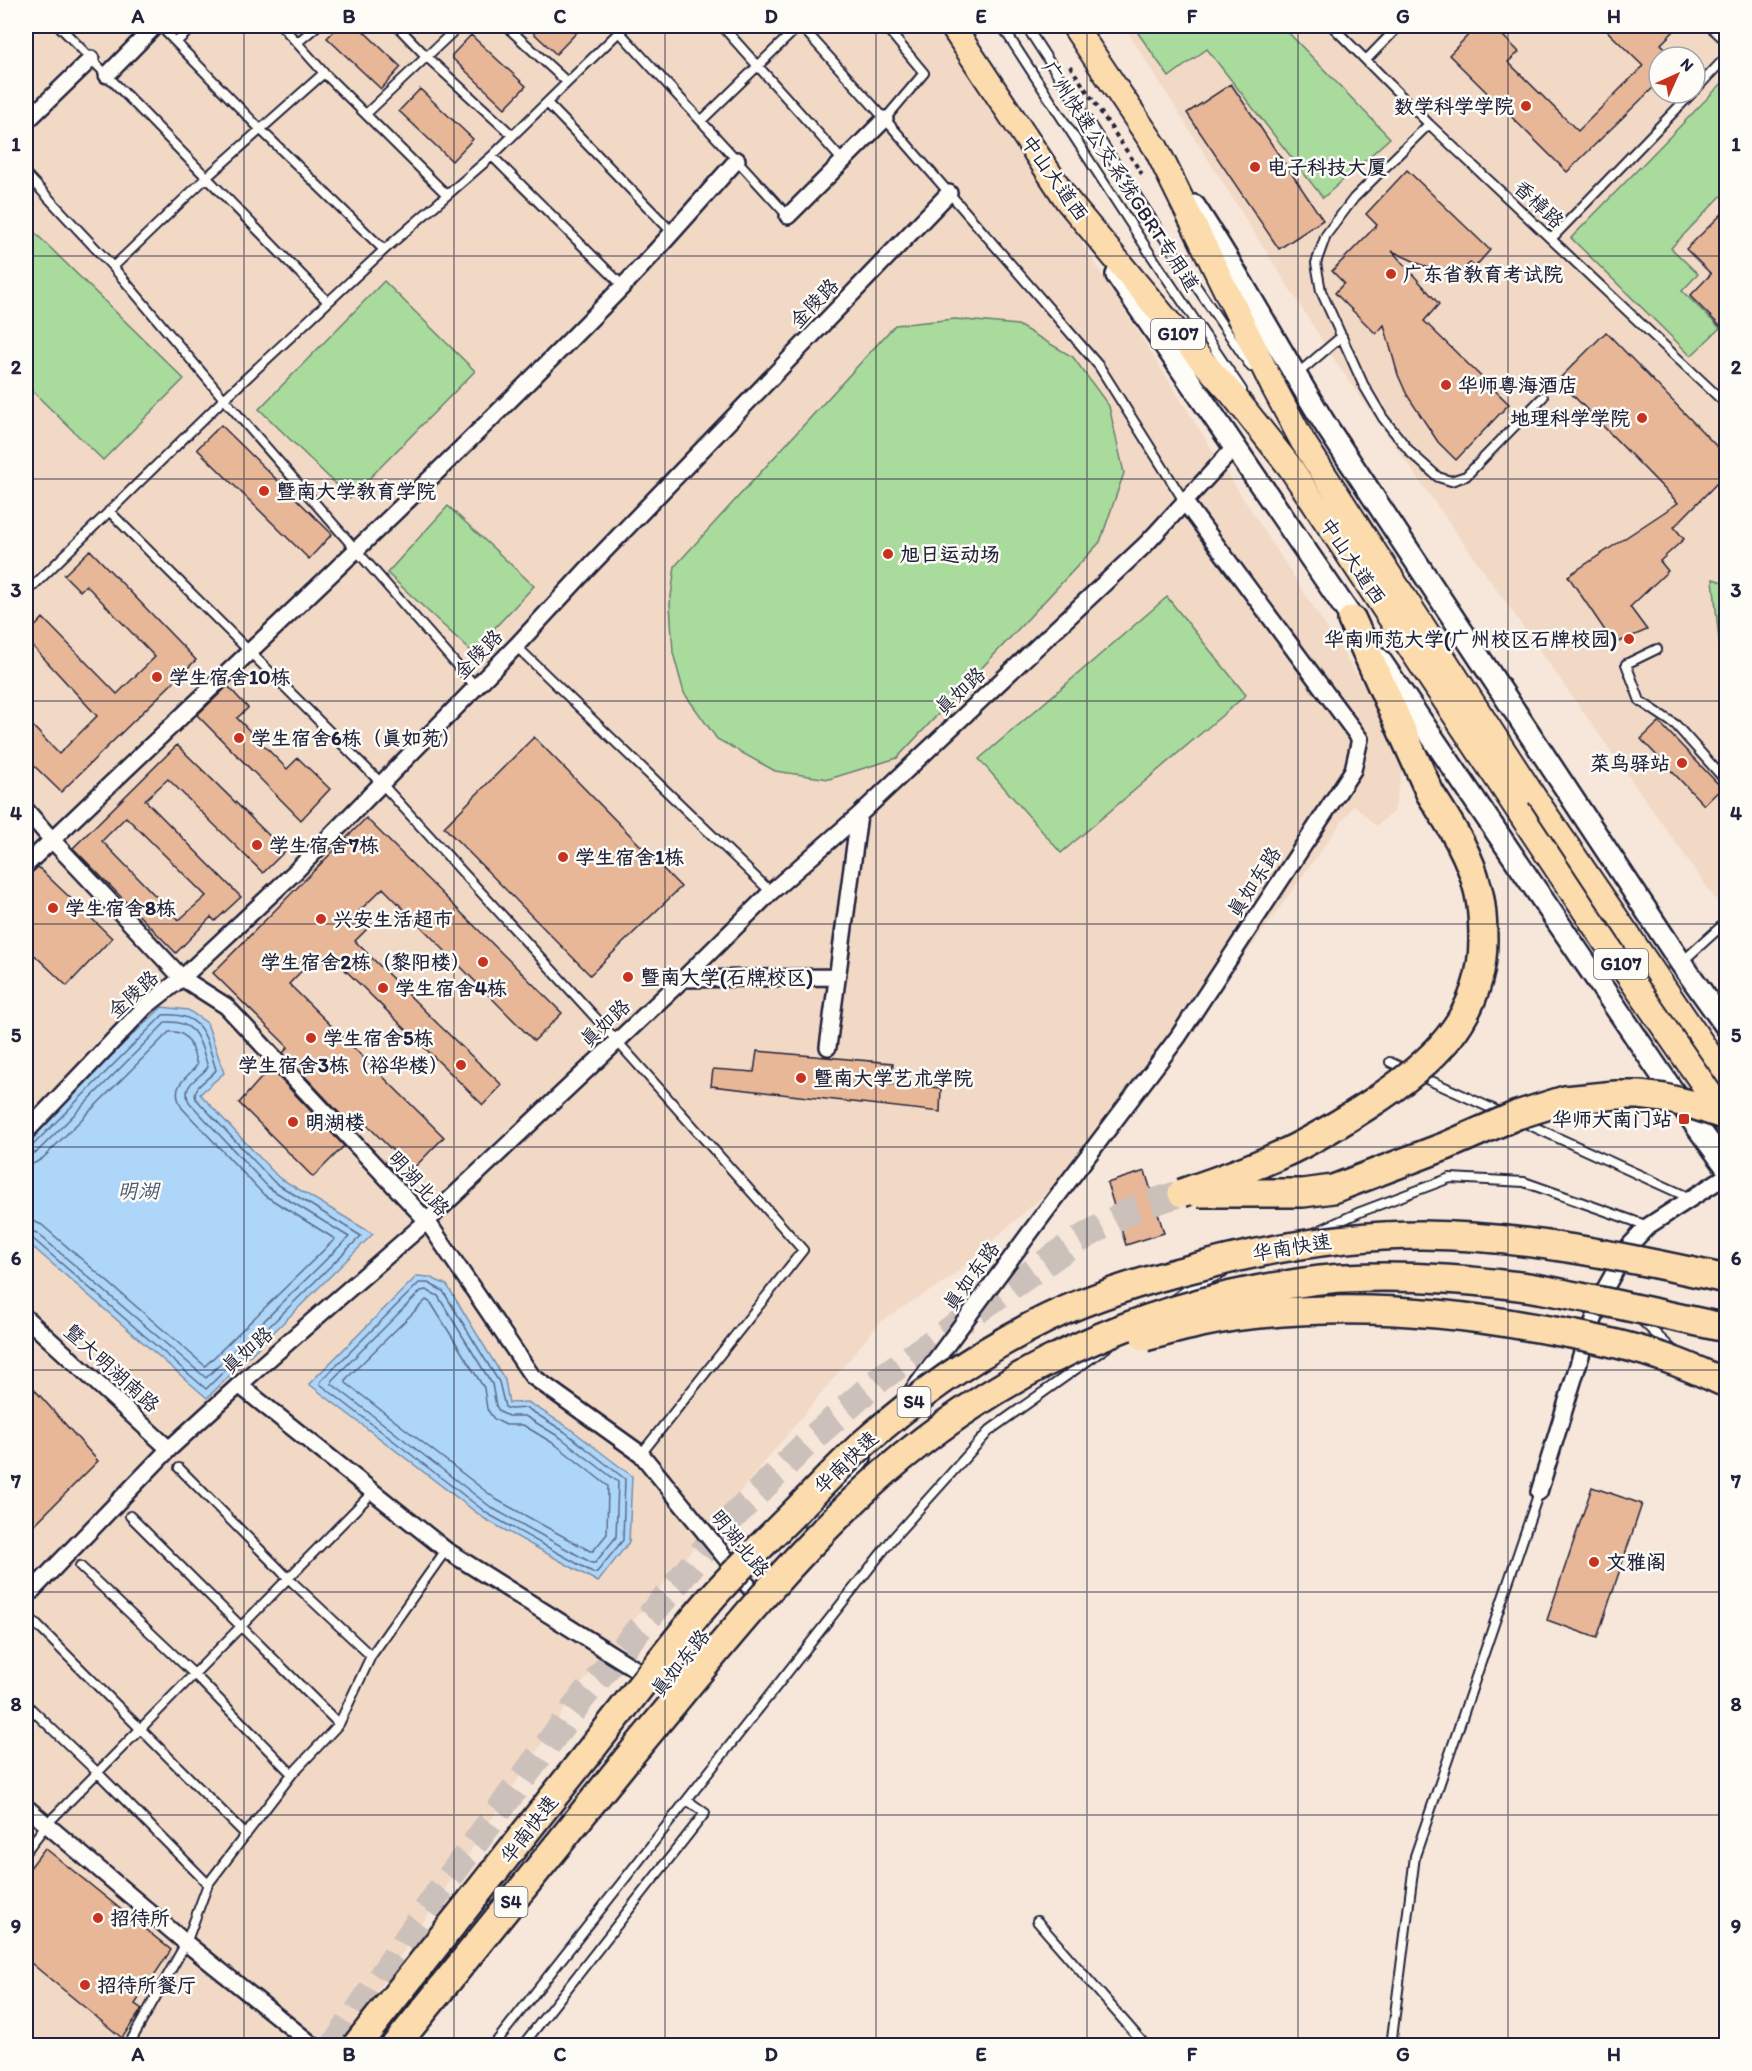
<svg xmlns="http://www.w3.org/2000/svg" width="1752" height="2071" viewBox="0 0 1752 2071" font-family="Itim,'LXGW WenKai TC',sans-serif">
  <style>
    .built { fill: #f2d9c6; fill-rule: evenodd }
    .green { fill: #a8db9c; stroke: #657e6c; stroke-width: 1.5 }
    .water { fill: #aed6f8; stroke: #768eac; stroke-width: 1.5 }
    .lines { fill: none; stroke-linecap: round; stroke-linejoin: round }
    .shore { stroke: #5a6a87; stroke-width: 1.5 }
    .building { fill: #e7b797; stroke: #22223b; stroke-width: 1.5; fill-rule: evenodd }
    .motorway-tunnel { stroke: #ccc0ba; stroke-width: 27; stroke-dasharray: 27 14; stroke-linecap: butt }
    .service-casing { stroke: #22223b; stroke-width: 12 }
    .minor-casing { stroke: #22223b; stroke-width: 20 }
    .secondary-casing { stroke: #22223b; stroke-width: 26 }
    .trunk-casing { stroke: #22223b; stroke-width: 28 }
    .motorway-casing { stroke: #22223b; stroke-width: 32 }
    .path { stroke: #22223b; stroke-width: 4; stroke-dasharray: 4.5 4.5; stroke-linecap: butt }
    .service { stroke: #fdfcf7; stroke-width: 8 }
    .minor { stroke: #fdfcf7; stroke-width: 15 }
    .secondary { stroke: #fdfcf7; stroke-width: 21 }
    .trunk { stroke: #fcdcac; stroke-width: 24 }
    .motorway { stroke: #fcdcac; stroke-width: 27 }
    .trunk-bridge-casing { stroke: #22223b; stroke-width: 28; stroke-linecap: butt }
    .motorway-bridge-casing { stroke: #22223b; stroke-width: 32; stroke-linecap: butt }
    .trunk-bridge { stroke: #fcdcac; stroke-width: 24 }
    .motorway-bridge { stroke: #fcdcac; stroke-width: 27 }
    .grid { fill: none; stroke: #22223b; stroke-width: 1.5; stroke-opacity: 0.55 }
    .poi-dot { fill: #c8321e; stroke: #fdfcf7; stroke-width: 2 }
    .labels { text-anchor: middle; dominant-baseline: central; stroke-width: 5; stroke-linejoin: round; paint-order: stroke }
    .shield { fill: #fdfcf7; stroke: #646373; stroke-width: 1.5 }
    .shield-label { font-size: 18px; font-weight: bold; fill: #22223b }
    .poi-label { font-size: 20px; font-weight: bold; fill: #22223b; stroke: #fdfcf7; text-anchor: start }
    .street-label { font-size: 20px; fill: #22223b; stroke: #fdfcf7 }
    .water-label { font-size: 21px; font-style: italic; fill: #4c5874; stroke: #fdfcf7 }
    .neatline { fill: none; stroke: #22223b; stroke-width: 2 }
    .grid-label { font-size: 20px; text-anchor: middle; font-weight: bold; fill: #22223b }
  </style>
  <rect width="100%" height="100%" fill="#f6e7da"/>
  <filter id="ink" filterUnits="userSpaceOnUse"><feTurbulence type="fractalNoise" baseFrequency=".0167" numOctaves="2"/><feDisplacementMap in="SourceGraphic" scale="12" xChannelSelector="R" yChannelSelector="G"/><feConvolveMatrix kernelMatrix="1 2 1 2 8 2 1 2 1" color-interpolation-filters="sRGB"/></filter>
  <g filter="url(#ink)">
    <path class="built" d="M26,26h910l126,185 158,251 186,289 -12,61 -18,14 -22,-21 -233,322 -172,152 -68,42 -298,361 -242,363 -315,1z
      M1124,26h602v888l-389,-550zM1659,57h36v36h-36z"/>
    <path class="green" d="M1133,26h149l108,112 -67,60 -116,-149 -38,28z
      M1726,79v112l-55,57 27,26 -16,17 38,37 -29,28 -120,-118z
      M26,224l158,155 -81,81 -77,-75z
      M384,281l91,90 -125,127 -91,-89z
      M955,319l63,6 55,32 36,49 15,67 -24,69 -203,216 -68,21 -54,-8 -58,-32 -33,-46 -11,-40 -3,-49 5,-38 220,-241z
      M448,506l86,80 -62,66 -85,-79z
      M1713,579l13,4v74l-6,-7z
      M1167,597l79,98 -185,158 -82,-94z"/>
    <path class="water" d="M162,1007l26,3 19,13 17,50 -24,21 78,83 95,57 -166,164 -181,-157v-97l98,-101z
      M417,1276l12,1 18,8 58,95 4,23 19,-1 40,25 64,49 -3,66 -31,40 -113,-63 -176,-135z"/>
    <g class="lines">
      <path class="shore" d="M26,1148l6,-2 131,-131c41,-3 43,23 53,55 -6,9 -25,16 -20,29l78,83 87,54 -155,153 -174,-151 -6,-1
        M26,1156l11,-4 129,-130c32,-2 34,21 42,45 -9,12 -27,17 -19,35l80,86 80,49 -143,141 -169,-145 -11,-4
        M26,1165l9,-2 8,-5 126,-126c21,-2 23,16 28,33 -11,15 -28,20 -15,43l82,87 71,44 -130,127 -163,-141 -9,-4 -7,-1
        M419,1283h9l15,8 56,91 6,25 5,2 17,-1 38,24 60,47 -2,61 -26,32 -3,1 -106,-59 -168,-130 1,-3z
        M426,1290l12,6 54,88 4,22 4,6 8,4h17l36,22 57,44 -2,55 -21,26h-3l-100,-55 -160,-124v-4l89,-89z
        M426,1300l5,3 53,85 3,21 7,10 12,6h17l33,20 52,41 -1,48 -14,17h-3l-93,-51 -151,-117v-4z"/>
    </g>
    <path class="building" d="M339,26h19l43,41 -20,22 -54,-51z
      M526,26h57l-27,28z
      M1477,26h16l26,26 -11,10 70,69 65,-65 -41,-40h77l-18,18 14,13h-16v25l-92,90 -118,-117z
      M471,35l55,51 -21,22 -53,-50v-3z
      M1231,84l92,136 -44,29 -92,-136z
      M420,89l53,50 -21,22 -53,-50z
      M1407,170l83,80 -15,17 -5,-4 -18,16 -60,-28 47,53 -15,17 85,83 -53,56 -18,-18 -31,-47 -9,-20 -14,-50 -8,9 -41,-41 9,-10 -12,-12 45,-46 -11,-11z
      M1726,210v122l-36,-36 21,-22 -25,-25z
      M1606,332l120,124v18l-52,53 10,12 -24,22 8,10 -38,36 17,23 -33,14 -46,-68 110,-73 -120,-123z
      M221,425l111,109 -23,25 -112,-110z
      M90,550l106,110 -135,132 -35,-34v-39l33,35 38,-38 -71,-77v-3l17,-18 74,76 38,-37 -69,-72 -6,6 -16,-16z
      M228,686l20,22 -11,10 50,51 11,-11 32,31 -29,31 -104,-105z
      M1659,722l63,66 -18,17 -63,-66z
      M534,737l147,150 -91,88 -146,-148z
      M177,745l108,106 -22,22 -95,-94 -23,21 96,97 -26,24 -4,-4 -35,36 -103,-105zM126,817l80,79 -27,24 -77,-79z
      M366,818l196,195 -28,28 -151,-153 -27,26 12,14 -13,13 84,84 63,60 -19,20 -147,-144 -6,6 -13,-12 -28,29 155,153 -32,33 -46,-46 -9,8 -74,-79 5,-6 -75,-74z
      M38,867l74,71 -45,48 -41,-39v-69z
      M757,1051l136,12 -2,21 50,4 -1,24 -229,-26 2,-17 41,3z
      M270,1068l74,78 -31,31 -74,-74z
      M1145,1171l19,62 -38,12 -19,-62z
      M26,1380l72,81 -72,72z
      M1592,1487l50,17 -45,134 -50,-18z
      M45,1848l126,102 -36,54 7,5 -20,29 -96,-79v-86z"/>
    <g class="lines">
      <path class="motorway-tunnel" d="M334,2046l104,-153 144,-195 143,-173 84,-84 72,-63 194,-136 60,-34 47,-15"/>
      <g class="service-casing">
        <path id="service" d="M59,26l269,276
          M160,26l101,104 123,120
          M282,26l42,47 123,122
          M397,26l30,31 85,78
          M506,26l61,56
          M614,26l174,190
          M722,26l121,135
          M801,26l84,93
          M885,26l39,47 -39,46 214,247 85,135
          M1002,26l147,226 93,138
          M1026,26l155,238 70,103
          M1332,26l97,98 297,280
          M1710,26l16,15
          M176,42l19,-16
          M298,42l19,-16
          M1366,60l33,-34
          M1695,90l31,-33
          M547,103l125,129
          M367,113l92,-87
          M701,121l98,-95
          M1429,124l-75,74 -28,37 -10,28 5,28 42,93 20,34 28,35 27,24 13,4 15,-5 77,-79
          M492,156l131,130
          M26,174l87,93 111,132 252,288
          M1552,238l140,-145
          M113,267l94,-90 117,-104
          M1296,375l46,-39
          M109,511l272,272 235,257 187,210 -162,204
          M26,593l198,-194 160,-149 108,-94 127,-124
          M516,646l255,246
          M1657,649l-31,15 14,37 36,24 50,56
          M1683,961l43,-39
          M1390,1062l19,9
          M1420,1076l84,38
          M1521,1121l169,77
          M1316,1232l44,-20 90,-34 74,4 124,44
          M1173,1300l18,-13 32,-14
          M1640,1319l35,33
          M179,1468l109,110 83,78
          M130,1516l209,208
          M80,1566l114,108 98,100
          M29,1617l217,218
          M26,1704l72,69 110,111
          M26,1851l21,-27 325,-331
          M1037,1921l109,125
          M128,2046l58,-103 22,-59 84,-110 47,-50 32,-68 75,-106
          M493,2046l401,-509 96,-107 117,-83
          M522,2046l183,-233 -18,-13
          M1391,2046l24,-190 124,-364"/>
      </g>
      <g class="minor-casing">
        <path id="minor" d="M107,75l48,-49
          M26,122l65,-63
          M788,216l97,-97
          M26,810l26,30 130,138 44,28 201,215 105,155 109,78 118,145
          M26,865c199,-192 403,-379 596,-578 40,-41 77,-85 115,-127
          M683,979l154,-2
          M828,1047l31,-232
          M26,1132l119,-125 37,-29 114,-107 220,-225 74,-80 359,-373
          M26,1318l143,131
          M239,1385l207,165 234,147
          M909,1396l134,-181 135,-178 175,-267 7,-31 -176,-238
          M1539,1492l43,-140 24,-65 23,-41 19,-20 78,-50
          M813,1526l50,-68
          M26,1597l143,-148 70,-64 188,-164 256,-242 88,-87 88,-77 288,-272 87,-95
          M26,1807l160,136 128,103"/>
      </g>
      <g class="secondary-casing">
        <path id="secondary" d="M1194,206c47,71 86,146 131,218l356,539 45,63
          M1117,275l245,358
          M1379,659l314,462 33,45"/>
      </g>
      <g class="trunk-casing">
        <path id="trunk" d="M952,26l115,174 113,136 53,59 57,72 228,343
          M1074,26l82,122 117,238 30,56 232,357 191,280"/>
      </g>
      <g class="motorway-casing">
        <path id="motorway" d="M1352,620l78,173
          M395,2046l232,-287"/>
      </g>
      <path class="path" d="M1070,66l72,108"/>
      <use href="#service" class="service"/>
      <use href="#minor" class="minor"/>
      <use href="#secondary" class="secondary"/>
      <use href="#trunk" class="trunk"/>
      <use href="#motorway" class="motorway"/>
      <g class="trunk-bridge-casing">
        <path id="trunk-bridge" d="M1518,810l92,139 116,168"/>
      </g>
      <g class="motorway-bridge-casing">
        <path id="motorway-bridge" d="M1182,1193c30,-11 60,-21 89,-34 34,-14 65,-33 96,-53 62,-40 116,-86 116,-166 0,-18 -1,-37 -6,-54 -8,-34 -29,-64 -47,-93
          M1198,1193h105l30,-4 113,-43 71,-31 48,-15 51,-5h23l25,3 26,6 36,12
          M1145,1337c38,-10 76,-20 115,-23 91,-9 182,-3 271,13 43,7 87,15 128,29 23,7 46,18 67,27
          M627,1759c77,-92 151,-188 239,-270 109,-101 243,-171 390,-199 29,-5 59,-11 89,-12 58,-3 117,1 174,8 27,3 54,10 82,15 42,9 84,18 125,27
          M356,2046c80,-101 160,-202 240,-303 37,-46 73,-96 112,-141 26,-30 55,-58 83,-86 24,-24 48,-50 73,-73 55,-49 118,-93 184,-125 48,-23 101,-39 154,-52 72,-19 145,-31 220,-31 103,1 204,22 304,44"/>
      </g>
      <use href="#trunk-bridge" class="trunk-bridge"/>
      <use href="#motorway-bridge" class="motorway-bridge"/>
    </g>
  </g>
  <path class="grid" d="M244,26v2020M454,26v2020M665,26v2020M876,26v2020M1087,26v2020M1298,26v2020M1508,26v2020M26,256h1700M26,479h1700M26,701h1700M26,924h1700M26,1147h1700M26,1370h1700M26,1592h1700M26,1815h1700"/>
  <g class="poi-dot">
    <circle cx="1526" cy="106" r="6"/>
    <circle cx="1255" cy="167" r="6"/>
    <circle cx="1391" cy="274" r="6"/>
    <circle cx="1446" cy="385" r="6"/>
    <circle cx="1642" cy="418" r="6"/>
    <circle cx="264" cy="491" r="6"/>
    <circle cx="888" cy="554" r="6"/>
    <circle cx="1629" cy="639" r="6"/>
    <circle cx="157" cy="677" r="6"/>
    <circle cx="239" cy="738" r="6"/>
    <circle cx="1682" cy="763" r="6"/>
    <circle cx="257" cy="845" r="6"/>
    <circle cx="563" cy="857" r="6"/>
    <circle cx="53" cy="908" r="6"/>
    <circle cx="321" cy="919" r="6"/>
    <circle cx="483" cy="962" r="6"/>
    <circle cx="628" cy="977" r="6"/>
    <circle cx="383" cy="988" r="6"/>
    <circle cx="311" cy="1038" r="6"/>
    <circle cx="461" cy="1065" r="6"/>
    <circle cx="801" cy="1078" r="6"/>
    <rect x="1678" y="1113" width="12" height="12" rx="3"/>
    <circle cx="293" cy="1122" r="6"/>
    <circle cx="1594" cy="1562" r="6"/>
    <circle cx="98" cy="1918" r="6"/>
    <circle cx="85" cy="1985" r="6"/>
  </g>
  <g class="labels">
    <g class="shield">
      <rect x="1151" y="319" width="54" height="30" rx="4.5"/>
      <rect x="1594" y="949" width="54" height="30" rx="4.5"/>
      <rect x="897.5" y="1387" width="33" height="30" rx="4.5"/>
      <rect x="494.5" y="1887" width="33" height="30" rx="4.5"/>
    </g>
    <g class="shield-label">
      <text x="1178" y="334">G107</text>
      <text x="1621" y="964">G107</text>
      <text x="914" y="1402">S4</text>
      <text x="511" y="1902">S4</text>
    </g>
    <g class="poi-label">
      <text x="1514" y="106" text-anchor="end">数学科学学院</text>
      <text x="1267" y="167">电子科技大厦</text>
      <text x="1403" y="274">广东省教育考试院</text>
      <text x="1458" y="385">华师粤海酒店</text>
      <text x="1630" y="418" text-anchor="end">地理科学学院</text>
      <text x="276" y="491">暨南大学教育学院</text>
      <text x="900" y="554">旭日运动场</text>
      <text x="1617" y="639" text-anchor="end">华南师范大学(广州校区石牌校园)</text>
      <text x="169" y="677">学生宿舍10栋</text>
      <text x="251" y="738">学生宿舍6栋（真如苑）</text>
      <text x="1670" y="763" text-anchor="end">菜鸟驿站</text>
      <text x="269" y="845">学生宿舍7栋</text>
      <text x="575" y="857">学生宿舍1栋</text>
      <text x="65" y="908">学生宿舍8栋</text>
      <text x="333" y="919">兴安生活超市</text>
      <text x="471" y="962" text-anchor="end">学生宿舍2栋（黎阳楼）</text>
      <text x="640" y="977">暨南大学(石牌校区)</text>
      <text x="395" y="988">学生宿舍4栋</text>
      <text x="323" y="1038">学生宿舍5栋</text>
      <text x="449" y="1065" text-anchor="end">学生宿舍3栋（裕华楼）</text>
      <text x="813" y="1078">暨南大学艺术学院</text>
      <text x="1672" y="1119" text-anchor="end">华师大南门站</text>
      <text x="305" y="1122">明湖楼</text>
      <text x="1606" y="1562">文雅阁</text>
      <text x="110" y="1918">招待所</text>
      <text x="97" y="1985">招待所餐厅</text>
    </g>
    <g class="street-label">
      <text transform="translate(1121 176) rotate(57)">广州快速公交系统GBRT专用道</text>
      <text transform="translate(1055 178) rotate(55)">中山大道西</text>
      <text transform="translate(1539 204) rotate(43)">香樟路</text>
      <text transform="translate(814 303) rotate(-46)">金陵路</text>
      <text transform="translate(1353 561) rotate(56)">中山大道西</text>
      <text transform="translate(478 654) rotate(-46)">金陵路</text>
      <text transform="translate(960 691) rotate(-43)">真如路</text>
      <text transform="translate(1254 882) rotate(-57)">真如东路</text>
      <text transform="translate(133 994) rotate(-42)">金陵路</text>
      <text transform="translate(605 1023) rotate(-43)">真如路</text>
      <text transform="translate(419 1183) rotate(48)">明湖北路</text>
      <text transform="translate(1292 1247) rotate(-9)">华南快速</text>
      <text transform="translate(971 1276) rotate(-54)">真如东路</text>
      <text transform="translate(247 1350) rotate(-41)">真如路</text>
      <text transform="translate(112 1368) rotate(42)">暨大明湖南路</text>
      <text transform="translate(846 1462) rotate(-44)">华南快速</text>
      <text transform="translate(740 1543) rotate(51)">明湖北路</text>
      <text transform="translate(680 1663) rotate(-51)">真如东路</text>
      <text transform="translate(529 1829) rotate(-52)">华南快速</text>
    </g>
    <g class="water-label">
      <text x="138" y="1190">明湖</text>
    </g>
  </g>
  <rect width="1752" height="2071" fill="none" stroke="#fdfcf7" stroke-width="66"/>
  <g transform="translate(1677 75) rotate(45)"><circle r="28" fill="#fdfcf7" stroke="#a5a5ac" stroke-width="1.5"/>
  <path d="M0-4.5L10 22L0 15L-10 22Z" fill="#c8321e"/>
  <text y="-9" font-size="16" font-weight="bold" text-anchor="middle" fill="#22223b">N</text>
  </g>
  <rect x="33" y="33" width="1686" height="2005" class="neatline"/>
  <g class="grid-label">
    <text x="138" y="23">A</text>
    <text x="349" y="23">B</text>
    <text x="560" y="23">C</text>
    <text x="771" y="23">D</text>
    <text x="981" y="23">E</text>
    <text x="1192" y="23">F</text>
    <text x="1403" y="23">G</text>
    <text x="1614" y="23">H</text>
    <text x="16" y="151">1</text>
    <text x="1736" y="151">1</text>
    <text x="16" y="374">2</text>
    <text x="1736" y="374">2</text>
    <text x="16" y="597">3</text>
    <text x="1736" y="597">3</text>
    <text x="16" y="820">4</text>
    <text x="1736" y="820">4</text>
    <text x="16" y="1042">5</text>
    <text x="1736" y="1042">5</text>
    <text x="16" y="1265">6</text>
    <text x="1736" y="1265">6</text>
    <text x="16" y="1488">7</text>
    <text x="1736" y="1488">7</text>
    <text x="16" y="1711">8</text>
    <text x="1736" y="1711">8</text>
    <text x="16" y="1933">9</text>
    <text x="1736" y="1933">9</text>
    <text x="138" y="2061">A</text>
    <text x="349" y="2061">B</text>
    <text x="560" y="2061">C</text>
    <text x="771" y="2061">D</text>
    <text x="981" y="2061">E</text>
    <text x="1192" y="2061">F</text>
    <text x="1403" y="2061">G</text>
    <text x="1614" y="2061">H</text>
  </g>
</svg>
